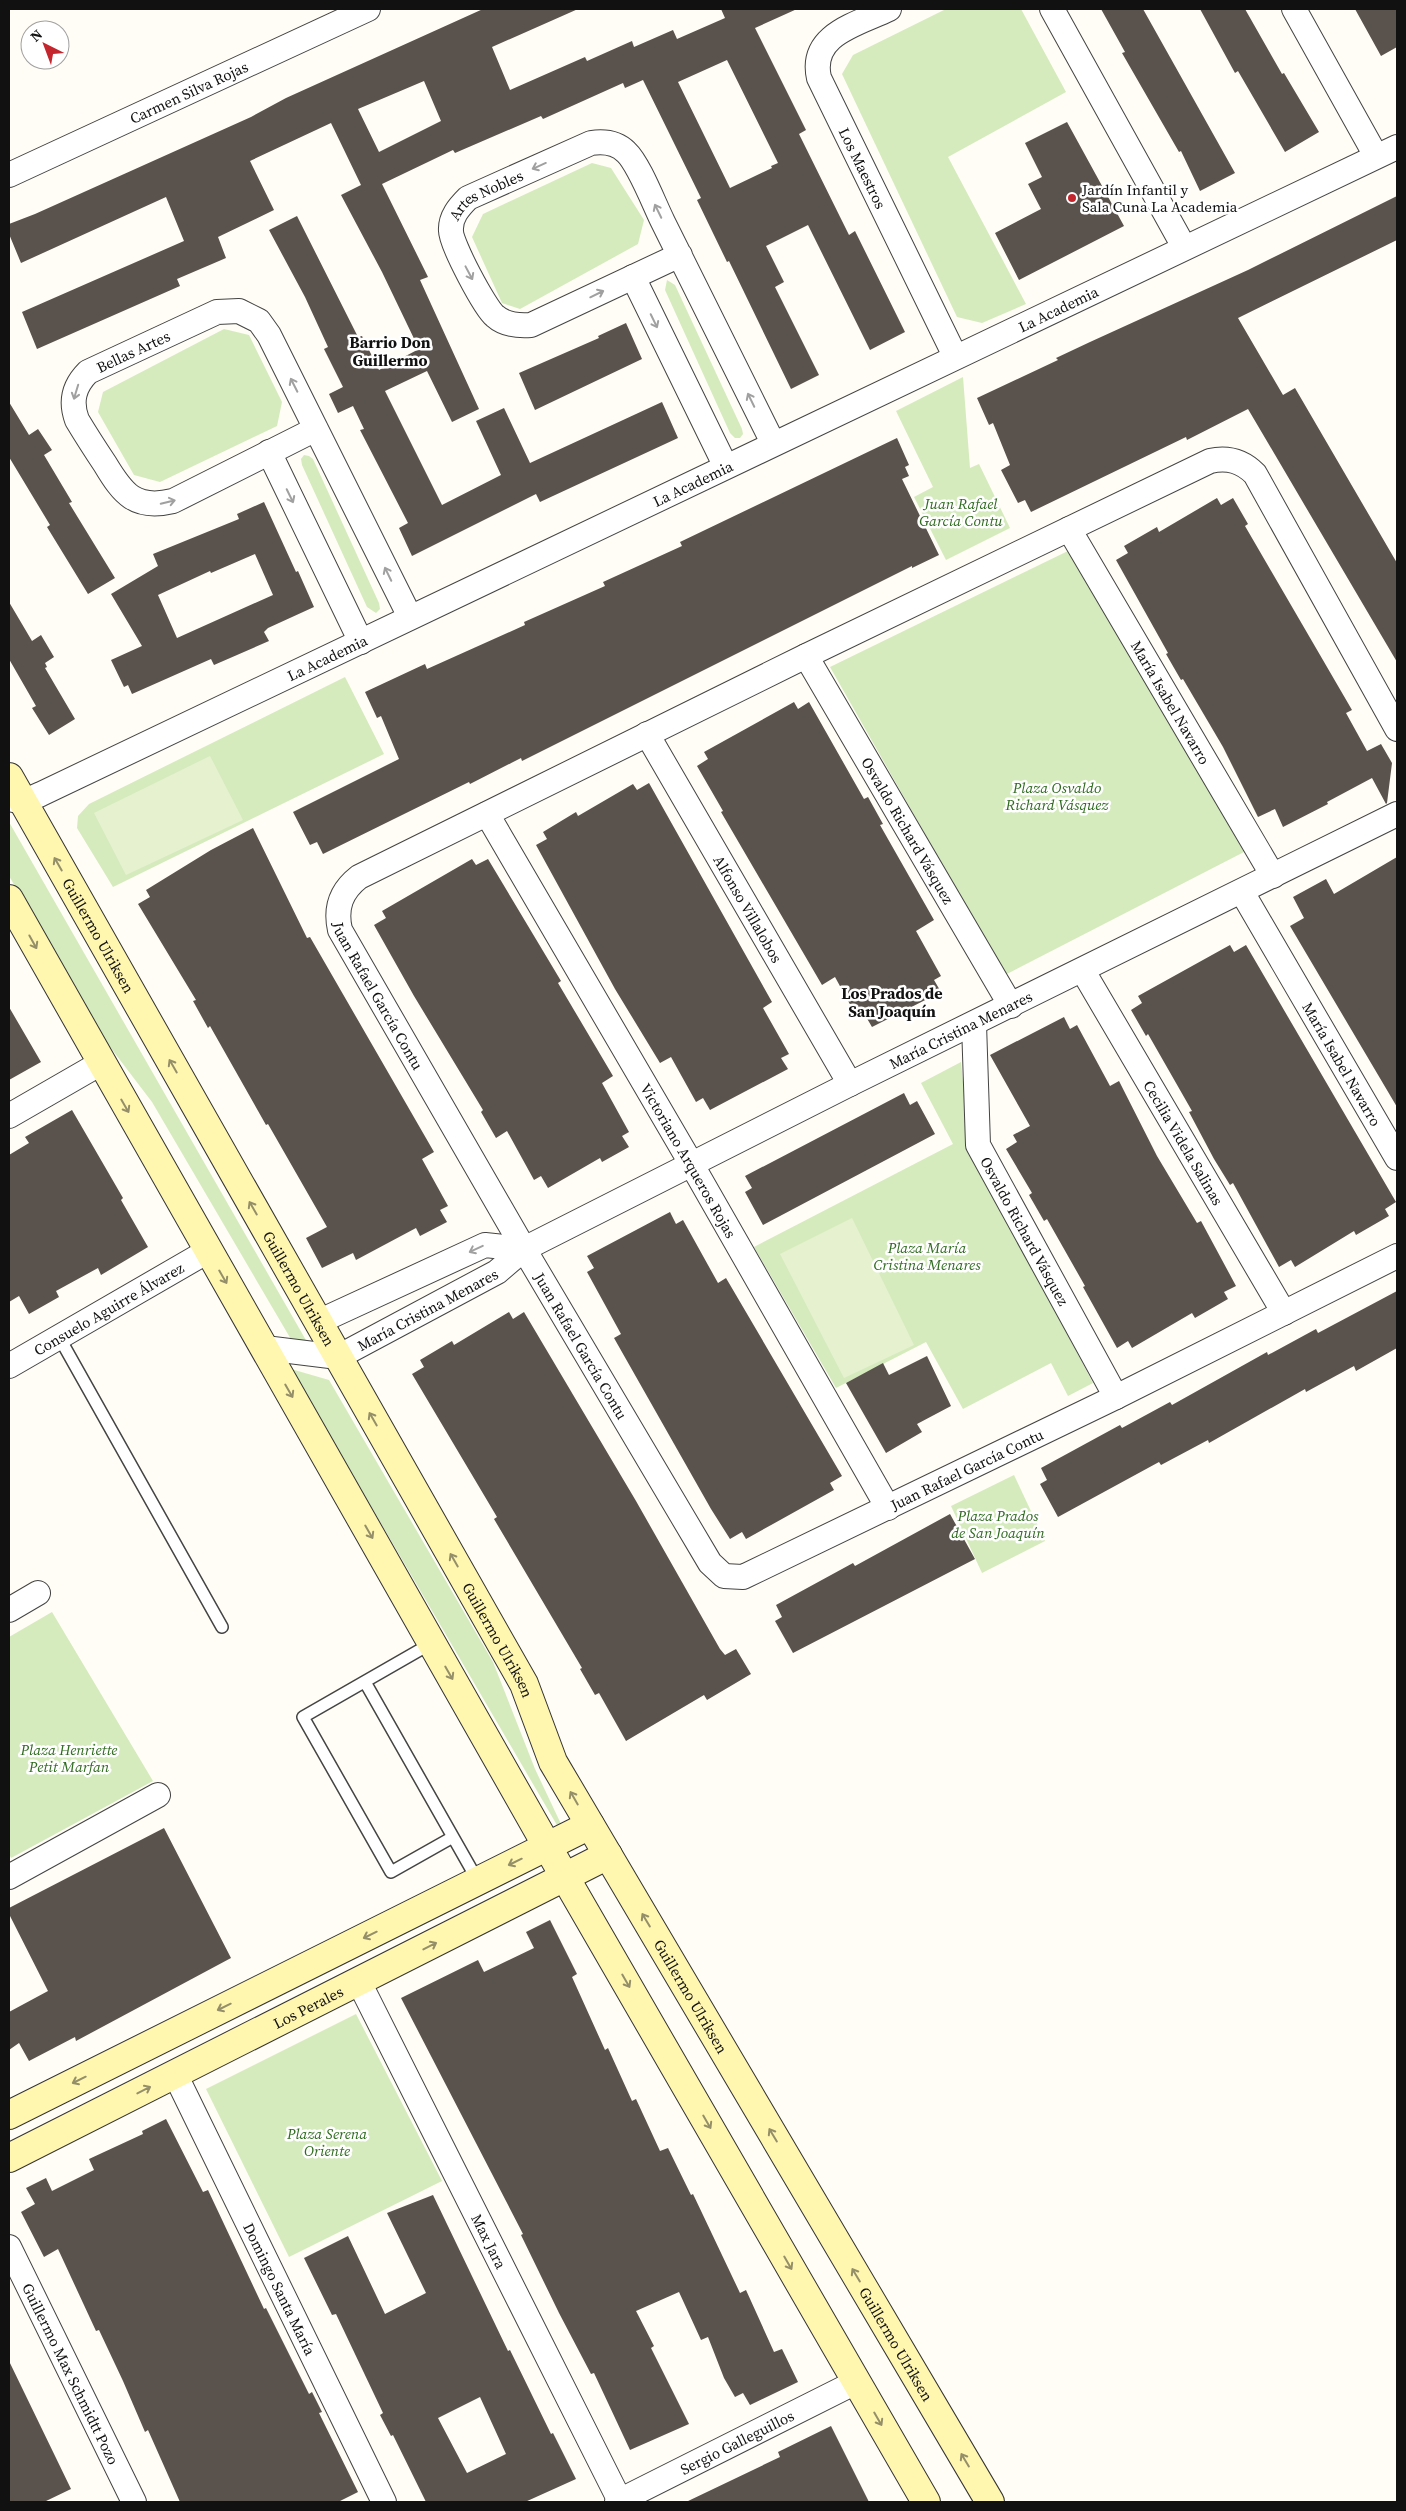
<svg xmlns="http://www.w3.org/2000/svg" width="1406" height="2511" viewBox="0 0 1406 2511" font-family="'Source Serif 4',serif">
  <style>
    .grass { fill: #d5ebbd }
    .pitch { fill: #e6f2cf }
    .building { fill: #5a524d; fill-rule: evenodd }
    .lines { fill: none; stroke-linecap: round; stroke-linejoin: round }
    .service-casing { stroke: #444; stroke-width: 14 }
    .minor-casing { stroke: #444; stroke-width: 26 }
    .secondary-casing { stroke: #333; stroke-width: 30 }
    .service { stroke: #fff; stroke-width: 11 }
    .minor { stroke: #fff; stroke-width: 24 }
    .secondary { stroke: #fff6b0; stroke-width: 28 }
    .oneway { stroke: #a0a0a0 }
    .oneway2 { stroke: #948f68 }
    .poi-dot { fill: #c4262e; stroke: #fff; stroke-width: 2 }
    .labels { text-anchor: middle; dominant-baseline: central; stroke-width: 5; stroke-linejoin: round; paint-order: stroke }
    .street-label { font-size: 15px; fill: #111; stroke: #fff }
    .poi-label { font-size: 15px; fill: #111; stroke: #fff; text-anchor: start }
    .park-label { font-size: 15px; font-style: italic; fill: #2f6b1f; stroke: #fff }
    .neighbourhood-label { font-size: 16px; font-weight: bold; fill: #111; stroke: #fff }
  </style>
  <rect width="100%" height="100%" fill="#fffdf5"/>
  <path class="grass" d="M946,9h75l45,83 -118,65 78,147 -44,19 -25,-6 -115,-243 11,-19z
    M592,163l19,5 33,52 -6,24 -118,65 -18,-6 -30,-66 11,-23z
    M667,280l8,5 67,144 1,5 -3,4h-5l-5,-5 -65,-143z
    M224,329l25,6 33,67 -5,24 -117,56 -26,-7 -36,-63 5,-20z
    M963,377l7,91 9,-4 31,64 -64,32 -32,-63 19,-10 -37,-76z
    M304,455l5,1 4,3 66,144 1,6 -4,4 -9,-6 -65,-142 -1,-6z
    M1070,550l174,302 -239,123 -175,-308z
    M345,677l39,77 -271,133 -36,-59 1,-12 11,-12z
    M9,822l298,520 -15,-1 -140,-239 -45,-59 -98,-167z
    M961,1062l9,88 123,233 -25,13 -17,-33 -88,46 -37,-67 -90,46 -82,-141 199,-103 -32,-61z
    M291,1369l38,11 164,282 42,107 26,55v8z
    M1014,1475l31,66 -63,32 -31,-67z
    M52,1612l101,169 -142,77 -2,-4v-217z
    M356,2014l86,167 -153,76 -83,-168z"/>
  <path class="pitch" d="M210,756l33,64 -117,55 -32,-62z
    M852,1218l62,127 -70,33 -64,-124z"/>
  <path class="building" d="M483,9h95l-86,38 18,43 75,-33 2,4 45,-20 2,6 39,-17 4,9 48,-21 -4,-9h76l-42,19 51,102 -7,4 50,101 6,-4 50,101 -35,18 -62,-125 -42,21 18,36 -9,5 44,88 -28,14 -62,-128 -2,1 -30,-62 4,-2 -58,-118 -18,8 -2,-5 -80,36 -2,-3 -86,37 -2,-3 -71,34 46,93 -8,3 59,129 -27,13 -25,-51 -42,20 57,114 59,-30 -25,-54 28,-13 26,55 132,-61 16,36 -138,64 -4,-8 -124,62 -13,-28 9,-5 -48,-93 4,-1 -11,-23 -15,7 -9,-19 14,-7 -19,-38 4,-2 -23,-50 -36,-67 28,-14 61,121 4,-1 17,34 40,-21 -37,-77 -41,-77 20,-10 -30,-62 -81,38 24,49 -56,27 8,21 -49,21 3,7 -143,63 -15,-37 162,-71 -18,-44 -145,66 -12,-29v-10l26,-10 216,-97 35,-19zM727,60l51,103 -7,3 1,2 -42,20 -52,-106zM424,81l17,40 -62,31 -21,-43z
    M1101,9h42l92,164 -35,18 -19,-40 -2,1 -57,-99 3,-1z
    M1200,9h45l37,65 2,-1 35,59 -34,20 -47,-81 -3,2z
    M1355,9h42v38l-16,9z
    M1067,122l57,104 -105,54 -24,-47 46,-24 -13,-25 14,-7 -17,-34z
    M1397,196v44l-159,78 45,77 12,-7 102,175v99l-149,-253 -61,31 -1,-3 -155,75 -6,-12 -7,3 -17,-33 9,-5 -17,-42 -4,2 -12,-27 81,-38 -2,-2 34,-16 158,-72z
    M626,323l16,36 -107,51 -16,-37 80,-35 -1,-2z
    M9,402l20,33 9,-6 14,21 -8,5 28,47 -3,1 46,75 -27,16 -41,-67 3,-2 -41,-68z
    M897,438l12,27 -4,2 4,9 -7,3 37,76 -27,13v-2l-390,195 -1,-3 -51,26 -1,-2 -146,72 -6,-12 -7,3 -17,-33 106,-53 -18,-43 -4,2 -12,-26 60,-28 2,5 98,-44 -1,-3 81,-36 -2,-4 79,-36 -2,-4z
    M1217,498l4,7 12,-7 15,26 -3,2 107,184 -6,3 21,38 14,-7 11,19 -5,40 -1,1 -14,-26 -45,24 1,2 -45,23 -8,-18 -17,8 -35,-70 -40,-68 -2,1 -15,-26 2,-1 -52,-93 12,-7 -4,-7 33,-19 2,5z
    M264,502l32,70 2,-1 16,36 -46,21 -4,4 5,9 -55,24 -3,-6 -79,35 -4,-9 -4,2 -13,-27 31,-14 -31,-52 47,-28 -5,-12 86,-35 -2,-5zM255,554l18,41 -96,43 -19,-43 52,-24 1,2z
    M9,602l23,39 9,-6 13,22 -9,6 2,4 -2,1 30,51 -26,16 -17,-27 4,-2 -27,-47z
    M794,702l4,7 11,-7 55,97 4,-2 15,27 -3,1 54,95 -18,11 25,45 -7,4 7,12 -69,35 -7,-12 -7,4 -23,-42 -13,8 -101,-173 2,-1 -26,-45 11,-7 -4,-7z
    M649,783l123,219 -9,6 26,46 -8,4 7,11 -78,41 -7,-12 -7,4 -25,-45 -11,6 -45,-74 -79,-144 11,-6 -4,-7 33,-20 2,4 55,-32 4,6z
    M253,828l54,110 3,-1 124,215 -12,7 26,47 -8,4 7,12 -27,14 -4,-8 -60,32 -3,-7 -31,15 -16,-30 21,-11 -59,-103 -2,1 -56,-99 -2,2 -15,-27 3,-1 -58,-96 12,-7 -4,-7 65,-40z
    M1397,857v250l-107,-181 14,-8 -11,-21 33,-18 8,15z
    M472,859l4,6 12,-6 73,122 -3,2 55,93 -11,7 27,49 -7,4 7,11 -27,15 -2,-4 -52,30 -7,-12 -7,4 -27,-49 -11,7 -15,-26 2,-2 -69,-114 -40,-71 12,-7 -4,-7z
    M1230,945l4,7 12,-7 150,257 -11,7 4,7 -33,19 -2,-4 -59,36 -4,-7 -12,7 -46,-84 -3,2 -16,-26 -25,-47 3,-1 -44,-77 -2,2 -15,-26 11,-7 -4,-7z
    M9,1007l32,55 -32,18z
    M1064,1017l6,12 7,-4 33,61 9,-5 38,75 40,67 4,-2 35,65 -12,6 4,7 -33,19 -3,-5 -60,35 -4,-7 -11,7 -34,-61 2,-1 -38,-67 -3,2 -15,-26 3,-2 -26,-44 11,-7 -4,-7 17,-9 -40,-71z
    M904,1093l6,12 7,-4 18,33 -172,91 -18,-33 7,-4 -7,-12z
    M72,1110l51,88 -2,2 27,47 -47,28 -3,-7 -42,23 3,6 -30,17 -10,-18 -10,6v-147l20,-12 -4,-6z
    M670,1212l6,12 7,-4 35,63 8,-5 116,198 -12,7 4,7 -88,49 -4,-7 -12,7 -19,-30 -97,-171 7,-4 -34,-62 7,-4 -7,-12z
    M1397,1291v57l-41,23 -2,-5 -48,26 -1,-3 -96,54 -1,-3 -47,25 -2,-3 -101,55 -18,-33 7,-4 -6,-12 79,-43 2,3 48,-26 2,3 95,-53 1,3 48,-26 2,4z
    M509,1312l4,7 11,-7 112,189 84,148 5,6 11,-6 15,25 -44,26 -3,-5 -78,46 -27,-48 -4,2 -15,-26 2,-1 -88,-149 3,-2 -85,-143 12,-7 -4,-7 32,-19 2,4z
    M927,1356l24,50 -34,18 5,8 -36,21 -40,-70 37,-20 6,12z
    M950,1514l25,45 -182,94 -18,-32 7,-4 -6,-12 77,-42 2,3z
    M164,1828l67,130 -155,83 -1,-4 -46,24 -10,-18 -10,7v-38l39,-21 -39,-77v-6z
    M550,1920l27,54 -5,3 33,73 3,-2 24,53 4,-2 24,52 8,-3 23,47 2,-1 47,99 6,-3 28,62 8,-3 16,33 -48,23 -7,-12 -8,4 -11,-19 -16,-41 -7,3 -22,-48 -43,19 18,35 -3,2 38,76 -59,26 -36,-77 -3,1 -32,-61 -38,-78 2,-1 -122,-236 77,-38 6,12 50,-24 -8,-16z
    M166,2119l37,73 5,-2 56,119 2,-1 43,86 3,-2 10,20 -3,1 39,79 -20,10h-158l-32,-72 -3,2 -22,-51 -24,-51 -3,1 -38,-82 -14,8 -23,-45 14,-8 -9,-16 20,-10 6,13 42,-21 -5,-11 54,-25 -1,-3z
    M433,2195l75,156 2,-1 41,84 2,-1 23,46 -51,23h-99l-33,-67 -2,1 -11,-21 3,-2 -47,-99 -4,1 -28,-57 44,-22 37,78 41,-21 -39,-80zM480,2397l26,57 -39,19 -29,-55z
    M9,2361l62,128 -27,13h-35z
    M831,2426l38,76h-183l94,-45 -2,-5z"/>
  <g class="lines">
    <g class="service-casing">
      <path id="service" d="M59,1337l163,290
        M432,1643l-129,74 88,155 62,-35
        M365,1682l113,199"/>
    </g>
    <g class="minor-casing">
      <g id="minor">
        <path id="s1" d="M889,9c-31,15 -80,25 -70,69l136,278"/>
        <path d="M1052,9l132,238"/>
        <path d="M1294,9l82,147"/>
        <path id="s2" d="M9,175l359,-166"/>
        <path id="s3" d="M680,255l-149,70c-13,1 -26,0 -36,-9 -10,-8 -44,-72 -44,-85 -1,-14 8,-24 17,-33l123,-55c13,-2 25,-1 35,9 13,12 28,52 37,70 37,74 73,148 110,221"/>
        <path d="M633,277l92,188"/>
        <path id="s4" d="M316,429l-143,72c-38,9 -50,-7 -68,-37 -10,-15 -19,-29 -28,-44 -7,-19 -3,-34 11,-48l129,-60 22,-1 20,10 10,14 141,282"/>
        <path d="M269,452l92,190"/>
        <path id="s5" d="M1069,529l204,347"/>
        <path id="s6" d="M806,656l205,350"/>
        <path id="s7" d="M1397,729l-142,-255c-13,-13 -27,-17 -45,-13l-404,195 -447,221c-18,14 -24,31 -19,53l184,319 186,314 14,13 19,1 373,-180 281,-141"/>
        <path id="s8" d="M647,734l203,350"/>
        <path id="s9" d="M9,799l14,3 18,-8 1356,-647"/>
        <path id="s10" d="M487,814l205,351 196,343"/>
        <path id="s11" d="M1242,892l155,266"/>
        <path id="s12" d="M1083,971l201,342"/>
        <path id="s13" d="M974,1024l4,121 138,252"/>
        <path d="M9,1116l92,-53"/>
        <path d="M318,1322l167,-77 39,4"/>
        <path id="s14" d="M265,1348l73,9 159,-85 27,-23 326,-165 547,-270"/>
        <path id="s15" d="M9,1366l199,-115"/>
        <path d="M9,1610l29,-17"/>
        <path d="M9,1877l149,-82"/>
        <path id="s16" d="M359,1982l261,519"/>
        <path id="s17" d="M175,2074l209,428"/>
        <path id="s18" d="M9,2247l125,255"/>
        <path id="s19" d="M617,2502l239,-120"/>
      </g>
    </g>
    <g class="secondary-casing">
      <g id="secondary">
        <path id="s20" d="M9,777l515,907 29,78 437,740"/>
        <path d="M9,899l538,947 379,656"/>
        <path d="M9,2115l581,-290"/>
        <path id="s21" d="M9,2158l599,-303"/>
      </g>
    </g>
    <use href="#service" class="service"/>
    <use href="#minor" class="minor"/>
    <use href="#secondary" class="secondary"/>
  </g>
  <defs><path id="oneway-shaft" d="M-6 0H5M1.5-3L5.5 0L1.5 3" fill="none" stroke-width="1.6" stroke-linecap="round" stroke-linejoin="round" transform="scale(1.25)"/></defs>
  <g class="oneway">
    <use href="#oneway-shaft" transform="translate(539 166) rotate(156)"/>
    <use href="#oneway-shaft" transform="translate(658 211) rotate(-116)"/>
    <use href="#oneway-shaft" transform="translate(469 273) rotate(62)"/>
    <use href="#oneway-shaft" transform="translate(597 294) rotate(-26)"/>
    <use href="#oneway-shaft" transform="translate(654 321) rotate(64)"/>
    <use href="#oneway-shaft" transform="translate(294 385) rotate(-117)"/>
    <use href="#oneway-shaft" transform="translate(76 392) rotate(107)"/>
    <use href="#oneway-shaft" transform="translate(751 400) rotate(-116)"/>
    <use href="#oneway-shaft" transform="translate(290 496) rotate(64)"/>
    <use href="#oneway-shaft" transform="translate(168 502) rotate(-14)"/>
    <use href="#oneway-shaft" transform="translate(388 574) rotate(-116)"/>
    <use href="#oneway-shaft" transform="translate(476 1249) rotate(155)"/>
  </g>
  <g class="oneway2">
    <use href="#oneway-shaft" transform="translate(58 864) rotate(-120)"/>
    <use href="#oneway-shaft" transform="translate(33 942) rotate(61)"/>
    <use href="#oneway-shaft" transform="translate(173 1066) rotate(-120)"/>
    <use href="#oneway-shaft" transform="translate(125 1106) rotate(60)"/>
    <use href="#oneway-shaft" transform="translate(253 1208) rotate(-120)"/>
    <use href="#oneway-shaft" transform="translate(223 1277) rotate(60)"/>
    <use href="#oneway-shaft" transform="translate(289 1391) rotate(60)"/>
    <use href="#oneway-shaft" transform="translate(373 1419) rotate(-120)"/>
    <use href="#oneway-shaft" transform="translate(369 1532) rotate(60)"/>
    <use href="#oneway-shaft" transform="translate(454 1560) rotate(-120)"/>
    <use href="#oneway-shaft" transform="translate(449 1673) rotate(60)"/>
    <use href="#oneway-shaft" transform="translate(574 1798) rotate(-120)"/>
    <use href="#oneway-shaft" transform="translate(515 1862) rotate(154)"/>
    <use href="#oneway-shaft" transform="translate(646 1920) rotate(-121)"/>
    <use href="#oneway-shaft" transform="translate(370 1935) rotate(154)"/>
    <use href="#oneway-shaft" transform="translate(430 1946) rotate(-27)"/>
    <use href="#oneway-shaft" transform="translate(626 1981) rotate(60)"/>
    <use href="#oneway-shaft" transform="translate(224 2007) rotate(154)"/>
    <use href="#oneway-shaft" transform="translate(79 2080) rotate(154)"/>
    <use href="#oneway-shaft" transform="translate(144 2090) rotate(-27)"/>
    <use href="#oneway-shaft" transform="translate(707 2122) rotate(60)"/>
    <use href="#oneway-shaft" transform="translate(773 2135) rotate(-121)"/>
    <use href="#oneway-shaft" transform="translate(788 2263) rotate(60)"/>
    <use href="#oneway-shaft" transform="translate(856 2275) rotate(-121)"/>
    <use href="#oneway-shaft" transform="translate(878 2419) rotate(60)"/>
    <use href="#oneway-shaft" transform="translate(965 2460) rotate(-121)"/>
  </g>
  <circle class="poi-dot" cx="1072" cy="198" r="5"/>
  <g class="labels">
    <g class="street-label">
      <text stroke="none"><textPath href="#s2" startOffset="198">Carmen Silva Rojas</textPath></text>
      <text stroke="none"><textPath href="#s1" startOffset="209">Los Maestros</textPath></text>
      <text stroke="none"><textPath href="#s3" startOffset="354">Artes Nobles</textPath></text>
      <text stroke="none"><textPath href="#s9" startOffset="1161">La Academia</textPath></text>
      <text stroke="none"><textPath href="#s4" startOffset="400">Bellas Artes</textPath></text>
      <text stroke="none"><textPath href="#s9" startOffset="756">La Academia</textPath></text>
      <text stroke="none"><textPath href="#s9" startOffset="351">La Academia</textPath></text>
      <text stroke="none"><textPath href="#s5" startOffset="201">María Isabel Navarro</textPath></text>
      <text stroke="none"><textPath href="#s6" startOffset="202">Osvaldo Richard Vásquez</textPath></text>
      <text stroke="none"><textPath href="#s8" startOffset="202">Alfonso Villalobos</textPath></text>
      <text stroke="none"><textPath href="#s20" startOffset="182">Guillermo Ulriksen</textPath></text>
      <text stroke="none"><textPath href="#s7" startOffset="1424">Juan Rafael García Contu</textPath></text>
      <text stroke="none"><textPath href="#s14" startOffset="778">María Cristina Menares</textPath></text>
      <text stroke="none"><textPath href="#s11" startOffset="199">María Isabel Navarro</textPath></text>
      <text stroke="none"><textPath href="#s12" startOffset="199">Cecilia Videla Salinas</textPath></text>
      <text stroke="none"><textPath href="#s10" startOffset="401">Victoriano Arqueros Rojas</textPath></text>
      <text stroke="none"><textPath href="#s13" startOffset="219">Osvaldo Richard Vásquez</textPath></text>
      <text stroke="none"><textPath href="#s20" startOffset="588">Guillermo Ulriksen</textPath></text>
      <text stroke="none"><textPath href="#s15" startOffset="115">Consuelo Aguirre Álvarez</textPath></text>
      <text stroke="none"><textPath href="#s14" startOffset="175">María Cristina Menares</textPath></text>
      <text stroke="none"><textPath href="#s7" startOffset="1829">Juan Rafael García Contu</textPath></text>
      <text stroke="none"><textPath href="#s7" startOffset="2368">Juan Rafael García Contu</textPath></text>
      <text stroke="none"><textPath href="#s20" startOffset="992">Guillermo Ulriksen</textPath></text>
      <text stroke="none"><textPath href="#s20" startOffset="1398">Guillermo Ulriksen</textPath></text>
      <text stroke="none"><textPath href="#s21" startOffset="335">Los Perales</textPath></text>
      <text stroke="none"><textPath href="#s16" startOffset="290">Max Jara</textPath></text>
      <text stroke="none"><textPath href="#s17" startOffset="239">Domingo Santa María</textPath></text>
      <text stroke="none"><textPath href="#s20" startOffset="1802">Guillermo Ulriksen</textPath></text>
      <text stroke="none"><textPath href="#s18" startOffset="141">Guillermo Max Schmidtt Pozo</textPath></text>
      <text stroke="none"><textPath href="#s19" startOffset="134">Sergio Galleguillos</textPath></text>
    </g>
    <g class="poi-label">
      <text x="1082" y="189">Jardín Infantil y<tspan x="1082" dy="17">Sala Cuna La Academia</tspan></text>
    </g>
    <g class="park-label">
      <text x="961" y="503">Juan Rafael<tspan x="961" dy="17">García Contu</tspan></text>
      <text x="1057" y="787">Plaza Osvaldo<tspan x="1057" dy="17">Richard Vásquez</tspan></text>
      <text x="927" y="1247">Plaza María<tspan x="927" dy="17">Cristina Menares</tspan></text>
      <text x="998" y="1515">Plaza Prados<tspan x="998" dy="17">de San Joaquín</tspan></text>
      <text x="69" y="1749">Plaza Henriette<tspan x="69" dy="17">Petit Marfan</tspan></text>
      <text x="327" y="2133">Plaza Serena<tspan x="327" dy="17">Oriente</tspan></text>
    </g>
    <g class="neighbourhood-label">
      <text x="390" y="342">Barrio Don<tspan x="390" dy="18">Guillermo</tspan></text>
      <text x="892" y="993">Los Prados de<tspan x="892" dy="18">San Joaquín</tspan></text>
    </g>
  </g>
  <rect width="1406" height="2511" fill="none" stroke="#111111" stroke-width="20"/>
  <g transform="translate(45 45) rotate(318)"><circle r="24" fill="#ffffff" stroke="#a0a0a0"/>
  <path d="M0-4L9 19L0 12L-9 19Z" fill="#c4262e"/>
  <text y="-8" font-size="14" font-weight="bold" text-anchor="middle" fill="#111111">N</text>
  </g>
</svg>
